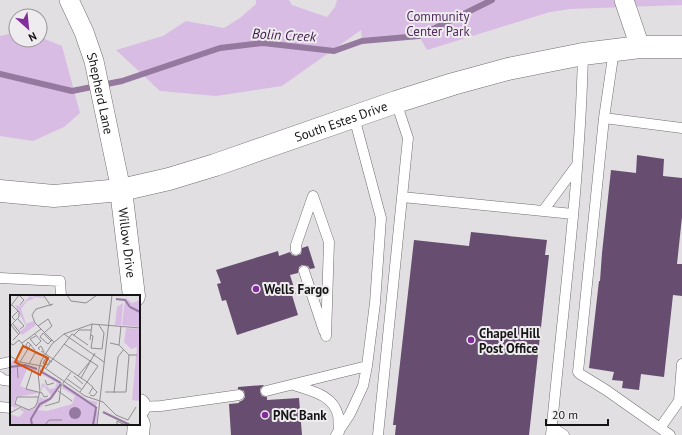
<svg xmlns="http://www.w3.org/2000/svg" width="682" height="435" viewBox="0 0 682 435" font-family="'PT Sans',sans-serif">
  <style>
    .green { fill: #d9bce4 }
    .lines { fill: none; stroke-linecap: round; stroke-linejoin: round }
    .stream { stroke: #95799f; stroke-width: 6 }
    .building { fill: #674d70 }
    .lane-casing { stroke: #716e71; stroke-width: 11 }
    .street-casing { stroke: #716e71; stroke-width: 20 }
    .secondary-casing { stroke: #716e71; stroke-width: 23 }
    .lane { stroke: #fff; stroke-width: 10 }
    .street { stroke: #fff; stroke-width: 19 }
    .secondary { stroke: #fff; stroke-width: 22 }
    .poi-dot { fill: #822d9b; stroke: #efecef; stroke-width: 1.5 }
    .labels { text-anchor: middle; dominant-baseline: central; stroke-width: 4; stroke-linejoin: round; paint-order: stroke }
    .park-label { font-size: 13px; fill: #522c5f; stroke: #efecef }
    .street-label { font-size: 13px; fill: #161516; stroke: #efecef }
    .poi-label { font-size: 13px; font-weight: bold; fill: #161516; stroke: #efecef; text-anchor: start }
    .water-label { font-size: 14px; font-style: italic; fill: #401a4b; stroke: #efecef }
    .inset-river { fill: none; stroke: #95799f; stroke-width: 2 }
    .inset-road { fill: none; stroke: #908e90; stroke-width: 1 }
    .view { fill: #d3520d; fill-opacity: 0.15; stroke: #d3520d; stroke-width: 2 }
    .inset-edge { fill: none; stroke: #161516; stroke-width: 2 }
  </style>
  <rect width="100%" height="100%" fill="#e1dfe2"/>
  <path class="green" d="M256,0h33l3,5 35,12 8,-10 2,-7h345v5l-112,4 -20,3 -123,38 -8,-14 -57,5 -1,-11 -79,56 -66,10 -56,-5 -44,-41 47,-14 23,-15 38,7 16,-10 16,-14z
    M16,32v8h24v-3l22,9 18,67 -16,14 -31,14 -33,-5v-100z"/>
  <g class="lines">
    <path class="stream" d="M0,74l72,17 50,-10 98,-33 43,-5 71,8 28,-10 57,-5 73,-36"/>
  </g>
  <path class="building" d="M637,155l27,4 -1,17 19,2v39l-5,47h5v32l-9,-1 -9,82 -23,-3 -2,16 -17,-2 1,-7 -11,-1 2,-8 -25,-4 10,-87h1l2,-28 9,-83 25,3z
    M471,232l76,8 -2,15h4l-20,180h-134l1,-10h-3l21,-185 55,6z
    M308,246l7,22 -5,1 -2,-3 -6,-1 -3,2 -1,6 -8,2 6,19 -4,1 6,20 -61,20 -11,-35 -4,1 -5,-17 4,-1 -5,-13 62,-19 1,5 11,-4 2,3 4,1 5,-2 1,-6z
    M264,385l-4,4v3l2,4 5,1v3l32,-2 3,37h-71l-2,-31 10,-1v-1l4,-2 2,-3 -1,-6 -6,-2v-2z"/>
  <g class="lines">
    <g class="lane-casing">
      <path id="lane" d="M614,50l-10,68 -26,254 2,2 26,16 64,45
        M604,118l78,10
        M313,196l16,46 -3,94
        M402,197l171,17
        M543,211l34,-46
        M296,250v-5l17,-49
        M304,271l20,60
        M0,278l60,3 1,15
        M0,364l10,-2
        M0,377l3,3 8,1
        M294,385c18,6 39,10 44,30 1,5 0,11 1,17
        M266,391l101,-25
        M679,401l3,-37
        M0,407l11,1
        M139,407l22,-1 78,-11
        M552,427l12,8
        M660,428l19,-27h3
        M336,435l14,-21 13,-28 4,-20 8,-63 6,-85 -27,-101
        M378,435l30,-297 -12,-36
        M551,435c12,-127 29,-254 32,-381"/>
    </g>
    <g class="street-casing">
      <g id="street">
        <path id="s1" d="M69,0l15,32 10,29 27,129"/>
        <path d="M624,0l16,47"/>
      </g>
    </g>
    <g class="secondary-casing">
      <g id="secondary">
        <path id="s2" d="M121,190l13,106"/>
        <path id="s3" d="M0,191l54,5 67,-6 48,-11 46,-14 181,-63 57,-18 55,-15 75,-15 57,-7h42"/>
        <path d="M139,405v3"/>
        <path d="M138,435l1,-11"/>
      </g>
    </g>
    <use href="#lane" class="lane"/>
    <use href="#street" class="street"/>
    <use href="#secondary" class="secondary"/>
  </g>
  <g class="poi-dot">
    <circle cx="256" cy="289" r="4"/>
    <circle cx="471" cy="340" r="4"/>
    <circle cx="265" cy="415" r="4"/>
  </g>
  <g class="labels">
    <g class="park-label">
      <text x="438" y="16">Community<tspan x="438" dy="15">Center Park</tspan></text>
    </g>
    <g class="street-label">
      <text stroke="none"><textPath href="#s1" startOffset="99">Shepherd Lane</textPath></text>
      <text stroke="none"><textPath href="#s3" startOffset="352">South Estes Drive</textPath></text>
      <text stroke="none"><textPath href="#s2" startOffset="53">Willow Drive</textPath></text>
    </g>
    <g class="poi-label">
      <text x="264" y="289">Wells Fargo</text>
      <text x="479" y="333">Chapel Hill<tspan x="479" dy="15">Post Office</tspan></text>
      <text x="273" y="415">PNC Bank</text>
    </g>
    <g class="water-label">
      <text transform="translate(284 35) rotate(3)">Bolin Creek</text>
    </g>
  </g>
  <g transform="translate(10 295)">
    <rect width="130" height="130" fill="#e1dfe2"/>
    <path d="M24,0l10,2v1l-9,-1 -2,2 -6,2 -6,8 5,15 7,-3 3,4 -14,10 -7,-11 6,7 5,-5 -11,-21 6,1 9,-10 3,2zM116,3l6,5 8,-3v27l-18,-2 3,-24 -6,-1zM113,8l-2,22h-6l2,-18zM116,33l14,1v72l-8,-1 5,-53 -6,2 -7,-7zM3,65l23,8 1,3 -10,-2 -7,17 19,7 -23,4 -2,6 5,5 -4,-1 -1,4v-4l-4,-1v-41zM30,74l22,14 -9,15 -16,12 10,1 25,-7 3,-8 -13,-8 2,-4 24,16 10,2 -3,5 3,6 -2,12h-86v-11l9,3 5,-5 -4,-2 1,-2 10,2 4,-2 5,-11 4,2 8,-2 -8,-11 -3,4 1,-7 8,6 5,-1 2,-5 -17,-10z" fill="#d9bce4"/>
    <path d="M59 118a6 6 0 1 1 12 0a6 6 0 1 1-12 0Z" fill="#95799f"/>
    <path class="inset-river" d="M106,4l9,1 5,7 10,5M0,72l15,-2 12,4M30,76l21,12M53,90l34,23M93,117l27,13M22,130l-1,-6 9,-15 10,-5 11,-15M83,130l3,-17"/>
    <path class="inset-road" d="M9,0l5,5 -4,5M57,0l4,6 15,2 11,-8M34,1l7,10M43,9l-17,5 -4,6 3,8 19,19M0,12l9,-12M8,24l6,7 -4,3M6,26l-4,-4 6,-6M3,29l7,9 -7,7M1,30l8,10M0,31l9,-9v-5l-7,-7M28,31l10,-7 4,7 -7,6M25,39l6,7 -5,5 -6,-7 6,-3M54,39l40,28M64,40l5,-5h12M81,40l2,1 -2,12 11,1 2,-16 -5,-8M30,42l8,7 4,-4M30,42l3,-4 8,8M80,45l2,-16M0,48l3,2 6,-5 5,6M12,48l19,-14M100,48l9,2 10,10h8M54,49l34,22 -11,16 -16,-11M109,50l2,-19M18,53l-2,-3 2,-3 7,8M30,55l-2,-2 3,-2 3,6M31,56l30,20M0,61l10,6 22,4 43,30 18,6M7,66l1,17M40,66l-3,4 -4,-2 3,-5 6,4M10,67l11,-18M19,69l6,-11 9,2M36,73l26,-34 16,11M22,76l-6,18 16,4 2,4 4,-1M64,81l9,8M68,81l13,-16M71,83l14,-25M57,84l14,10M35,85l2,5 7,-2M48,96l14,10M70,97l7,-10 6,5 -4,7M95,97h21l3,-37M104,98l4,-36 6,-8M80,100l4,1 3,-4 -4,-4M29,102h-22l-2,7 14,6 6,-3 2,-4 3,-12 -2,-18 3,-12 11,-17 12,-10 28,-10 48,4M93,107l13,13 12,5 8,-13M35,111l14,-4 2,-16 10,-14M0,118l11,-6M35,130l4,-5h13M87,130l15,-130M107,130v-4l8,4"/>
    <path class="view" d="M13,51l25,12 -8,17 -25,-13z"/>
    <rect width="130" height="130" class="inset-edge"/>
  </g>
  <g transform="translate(28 28) rotate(153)"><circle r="19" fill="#efecef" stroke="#989698"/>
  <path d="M0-3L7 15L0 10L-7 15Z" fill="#822d9b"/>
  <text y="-6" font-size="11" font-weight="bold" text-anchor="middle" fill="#161516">N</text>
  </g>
  <path d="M546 419v6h62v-6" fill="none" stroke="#161516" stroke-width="2"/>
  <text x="552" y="419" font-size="12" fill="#161516" stroke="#efecef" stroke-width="3" paint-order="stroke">20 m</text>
</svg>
